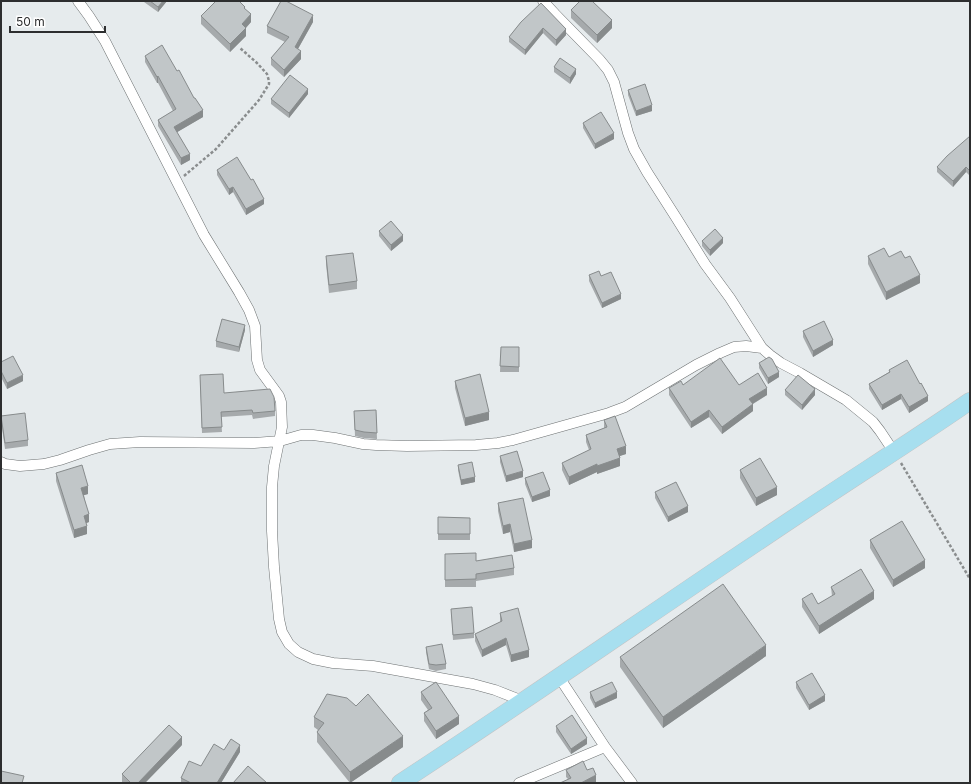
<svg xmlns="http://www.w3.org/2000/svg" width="971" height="784" viewBox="0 0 971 784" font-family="Inter,sans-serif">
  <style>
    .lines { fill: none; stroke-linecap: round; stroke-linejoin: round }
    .street-casing { stroke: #6d7172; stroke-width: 11 }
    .primary-casing { stroke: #c4c4c5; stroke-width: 18 }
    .path { stroke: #8a8d8e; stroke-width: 2.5; stroke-dasharray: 3 2; stroke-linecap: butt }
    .street { stroke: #fff; stroke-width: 10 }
    .primary { stroke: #a7dfef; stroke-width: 17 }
    .wall { fill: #a6aaac }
    .shaded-wall { fill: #878b8c }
    .building { fill: #c1c6c8; stroke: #878b8c }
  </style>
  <rect width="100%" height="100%" fill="#e6ebed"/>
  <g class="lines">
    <g class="street-casing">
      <path id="street" d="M78,1l11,15 16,25 99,194 35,57 10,18 6,16 2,34 3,10 19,26 2,6 1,25 -8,39 -2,21v44l2,36 5,52 3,13 7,12 9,8 15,7 20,4 40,3 100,18 22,6 28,11
        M543,1l12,13 44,45 9,11 6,12 14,51 6,16 13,23 30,47 28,45 25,34 32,50
        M1,462l4,2 15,2 24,-2 16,-4 29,-10 21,-6 30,-2 114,1 26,-2 21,-6h12l22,3 28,6 13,1 31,1 69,-1 22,-2 15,-3 96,-27 16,-6 71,-42 24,-12 14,-6 12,-1 16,2 8,7 11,8 19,10 46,27 27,22 7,9 14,21
        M559,677l46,70 27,36
        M519,783l86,-36"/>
    </g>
    <g class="primary-casing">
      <path id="primary" d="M400,783c133,-87 263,-178 395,-266 58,-39 117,-76 175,-116"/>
    </g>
    <path class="path" d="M184,176l32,-27 43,-49 10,-16v-3l-2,-7 -10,-11 -17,-15
      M901,463l69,116"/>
    <use href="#street" class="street"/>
    <use href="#primary" class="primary"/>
  </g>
  <path class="wall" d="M144,1h23l-9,11 -14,-10z
    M245,9l6,13 -5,6v8l-16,16 -29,-28v-8z
    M571,10l41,18 -15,15 -26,-25z
    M313,22l-15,27 3,10 -17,18 -13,-12v-7l14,-16 -18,-9v-7z
    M521,22l45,13 -10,11 -13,-13 -18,22 -16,-13v-5z
    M145,56l58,61 -26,15 13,28 -9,5 -23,-39v-6l15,-9 -15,-28h-1l-12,-21z
    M554,67l22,7 -6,10 -16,-12z
    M628,90l24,21 -16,5 -8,-21z
    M308,94l-19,24 -18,-14v-5z
    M583,123l31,16 -19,10 -12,-21z
    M970,136v40l-4,-4 -13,15 -16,-15v-5z
    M217,170l47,34 -18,11 -13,-23 -4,3 -12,-20z
    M379,231l24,10 -12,10 -12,-15z
    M702,241l21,2 -13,13 -8,-10z
    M326,256l31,25v8l-28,4 -3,-29z
    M868,256l37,2 15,25 -34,17 -18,-36z
    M589,275l12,1 20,23 -19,9 -13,-27z
    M245,330l-6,22 -23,-5v-6z
    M803,331l30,14 -20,12 -10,-20z
    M501,347h18v25h-19z
    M1,362l22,19 -16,8 -6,-12z
    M759,363l20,14 -11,7 -9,-16z
    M889,370l39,31 -19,12 -8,-14 -19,11 -13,-21v-5l20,-12z
    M200,380l24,13 51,18v5l-22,3 -1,-4 -31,2 1,15 -20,1z
    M455,381l34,39 -24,6 -10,-38z
    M683,385h56l28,10 -14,9v7l-31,23 -13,-17 -18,11 -22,-33v-7z
    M785,390l30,5 -13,15 -17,-15z
    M376,410l1,29 -13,-1 -9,-2 -1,-25z
    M1,416l27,24v6l-23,3 -4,-28z
    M604,420l22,34 -7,2 1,10 -23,8v-2l-28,13 -7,-15v-7l27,-13 -3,-8v-7l18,-7z
    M500,456l23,21 -17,5 -6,-20z
    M458,465l17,17 -14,3 -3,-15z
    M740,470l37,25 -21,11 -16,-28z
    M56,473l32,21 -4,1 5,27 -3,1 1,11 -13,4 -18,-57z
    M525,478l25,18 -18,6 -7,-18z
    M655,492l33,20 -20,10 -13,-24z
    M498,503l34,45 -18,4 -4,-20 -7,2 -5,-23z
    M438,517l32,1v22h-32z
    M870,540l55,28 -32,19 -23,-39z
    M445,554l31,7 38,7v7l-38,6v6h-31z
    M831,587l43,12 -55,35 -17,-27v-8l16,5 14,-8z
    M451,609l23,24v5l-21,2z
    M500,613l29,44 -18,5 -5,-17 -24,12 -7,-16v-7l25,-12z
    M426,647l20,17v5l-10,2 -7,-2 -3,-17z
    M766,656l-103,72 -43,-61v-10z
    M796,682l29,19 -16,9 -13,-22z
    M421,692l38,32 -23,15 -12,-18v-8l4,-3 -7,-10z
    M590,692l27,6 -22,10 -5,-10z
    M314,717l89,30 -53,36 -33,-41v-10l1,-2 -4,-3z
    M556,726l31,18 -16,10 -15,-22z
    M182,745l-37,38h-22l-1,-1v-8z
    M240,752l-19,31h-40v-5l20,-12z
    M566,770h21l9,12 -28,-3 -2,-2z"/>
  <path class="shaded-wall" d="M163,1h4l-9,11v-5z
    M251,14v8l-9,10v-8z
    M313,15v7l-18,32v-7z
    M612,20v8l-15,15v-8z
    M246,28v8l-16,16v-8z
    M543,28v5l-18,22v-5z
    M566,29v6l-10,11v-6z
    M301,51v8l-17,18v-7z
    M576,69v5l-6,10v-6z
    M158,76v7h-1v-6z
    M308,89v5l-19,24v-5z
    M652,105v6l-16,5v-5z
    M203,110v7l-29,17v-7z
    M614,133v6l-19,10v-5z
    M190,154v6l-9,5v-7z
    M966,167v5l-13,15v-6z
    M233,187v5l-4,3v-6z
    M264,199v5l-18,11v-6z
    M403,235v6l-12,10v-6z
    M723,238v5l-13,13v-6z
    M920,275v8l-34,17v-8z
    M621,294v5l-19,9v-5z
    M245,325v5l-6,22v-5z
    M833,340v5l-20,12v-6z
    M779,372v5l-11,7v-6z
    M23,375v6l-16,8v-6z
    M767,388v7l-18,11v-7z
    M815,389v6l-13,15v-5z
    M901,394v5l-19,11v-5z
    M928,396v5l-19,12v-6z
    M753,404v7l-31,23v-7z
    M709,410v7l-18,11v-6z
    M489,412v8l-24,6v-8z
    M626,446v8l-9,3v-8z
    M620,458v8l-23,8v-8z
    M597,464v8l-28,13v-8z
    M523,471v6l-17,5v-6z
    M475,477v5l-14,3v-5z
    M88,486v8l-7,2v-8z
    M777,487v8l-21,11v-8z
    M550,490v6l-18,6v-5z
    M688,506v6l-20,10v-5z
    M89,514v8l-5,2v-8z
    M510,524v8l-7,2v-8z
    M87,526v8l-13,4v-8z
    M532,540v8l-18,4v-8z
    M925,560v8l-32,19v-7z
    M874,591v8l-55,35v-8z
    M506,638v7l-24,12v-7z
    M766,645v11l-103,72v-11z
    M529,650v7l-18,5v-7z
    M617,692v6l-22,10v-5z
    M825,695v6l-16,9v-5z
    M459,716v8l-23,15v-8z
    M403,736v11l-53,36v-11z
    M182,737v8l-37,38h-7z
    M587,738v6l-16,10v-5z
    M240,745v7l-19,31h-4z
    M596,775v7l-2,1h-13z"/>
  <path class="building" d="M150,1h13l-5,6z
    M216,1h23l6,6 -1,1 7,6 -9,10 4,4 -16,16 -29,-28z
    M281,1h5l27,14 -18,32 6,4 -17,19 -13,-12 18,-21 -22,-11z
    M580,1h12l20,19 -15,15 -26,-25z
    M541,3l25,26 -10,11 -13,-12 -18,22 -16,-13 12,-15z
    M162,45l15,26 2,-1 15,28h1l8,12 -29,17 16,27 -9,4 -23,-38 18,-11 -18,-33 -1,1 -12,-21z
    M560,58l16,11 -6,9 -16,-11z
    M290,75l18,14 -19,24 -18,-14z
    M645,84l7,21 -16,6 -8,-21z
    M601,112l13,21 -19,11 -12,-21z
    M970,136v35l-4,-4 -13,14 -16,-14 10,-11z
    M237,157l14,23 2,-1 11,20 -18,10 -13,-22 -4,2 -12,-19z
    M391,221l12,14 -12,10 -12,-14z
    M715,229l8,9 -13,12 -8,-9z
    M884,248l5,9 12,-6 4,7 5,-2 10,19 -34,17 -18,-36z
    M353,253l4,28 -28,4 -3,-29z
    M599,271l2,5 10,-4 10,22 -19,9 -13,-28z
    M222,319l23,6 -6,22 -23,-6z
    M824,321l9,19 -20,11 -10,-20z
    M501,347h18v20l-19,-1z
    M13,356l10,19 -16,8 -6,-12v-9z
    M769,357l3,2 7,13 -11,6 -9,-15z
    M720,358l19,27 19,-12 9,15 -18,11 4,5 -31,23 -13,-17 -18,12 -22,-34 12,-7 2,4z
    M907,360l13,24 1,-1 7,13 -19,11 -8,-13 -19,11 -13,-21 21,-12 -1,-2z
    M223,374l1,19 46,-4 4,8 1,14 -22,2 -1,-3 -31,2 1,15 -20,1 -2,-53z
    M480,374l9,38 -24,6 -10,-37z
    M798,375l17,14 -13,16 -17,-15z
    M376,410l1,23 -13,-1 -9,-2 -1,-19z
    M25,413l3,27 -23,3 -4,-27z
    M615,416l11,30 -9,3 3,9 -23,8v-2l-28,13 -7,-14 29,-14 -5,-14 21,-8 -3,-7z
    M517,451l6,20 -17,5 -6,-20z
    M760,458l17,29 -21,11 -16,-28z
    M472,462l3,15 -14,3 -3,-15z
    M82,465l6,21 -7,2 8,26 -5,2 3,10 -13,4 -18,-57z
    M543,472l7,18 -18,7 -7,-19z
    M676,482l12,24 -20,11 -13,-25z
    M523,498l9,42 -18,4 -4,-20 -7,2 -5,-23z
    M438,517l32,1v16h-32z
    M902,521l23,39 -32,20 -23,-40z
    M476,553v8l36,-6 2,13 -38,6v5l-31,1v-26z
    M861,569l13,22 -55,35 -17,-27 10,-6 6,11 17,-10 -4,-7z
    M723,584l43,61 -103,72 -43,-60z
    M472,607l2,26 -21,2 -2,-26z
    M518,608l11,42 -18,5 -5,-17 -24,12 -7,-16 27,-13 -2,-8z
    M442,644l4,20 -10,1 -7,-1 -3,-17z
    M812,673l13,22 -16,10 -13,-23z
    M436,682l23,34 -23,15 -12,-18 8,-5 -11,-16z
    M612,682l5,10 -22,11 -5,-11z
    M327,694l20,4 9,8 12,-12 35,42 -53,36 -33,-40 7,-9 -10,-6z
    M572,715l15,23 -16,11 -15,-23z
    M169,725l13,12 -44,46h-7l-9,-9z
    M231,739l9,6 -23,38h-26l-10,-5 8,-17 12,5 13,-22 10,6z
    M583,761l4,9 6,-2 3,7 -15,8h-21l11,-5 -5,-8z
    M248,766l19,17h-34z
    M1,771l23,5 -2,7h-21z"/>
  <rect width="971" height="784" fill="none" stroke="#2d2e2f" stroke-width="4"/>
  <path d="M10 26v6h95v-6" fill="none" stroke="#2d2e2f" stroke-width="2"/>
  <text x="16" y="26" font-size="12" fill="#2d2e2f" stroke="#ffffff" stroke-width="3" paint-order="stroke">50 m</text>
</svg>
